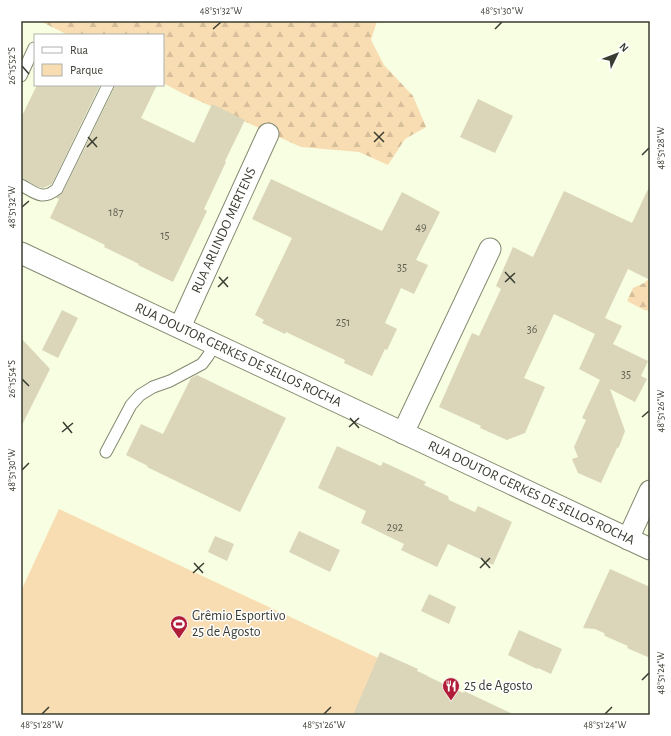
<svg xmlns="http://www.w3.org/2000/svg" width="671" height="736" viewBox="0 0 671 736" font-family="'Alegreya Sans',sans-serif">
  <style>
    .green { fill: #f9ddb2 }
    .forest { fill: url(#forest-firs) }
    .building { fill: #dbd6b9 }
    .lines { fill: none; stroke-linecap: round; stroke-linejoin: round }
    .service-casing { stroke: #848a70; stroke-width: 13 }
    .minor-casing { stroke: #848a70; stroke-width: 23 }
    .service { stroke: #fff; stroke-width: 11 }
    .minor { stroke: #fff; stroke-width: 21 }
    .ticks { fill: none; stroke: #393c31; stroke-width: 1.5 }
    .labels { text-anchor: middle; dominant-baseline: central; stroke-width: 3; stroke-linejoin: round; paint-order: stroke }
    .number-label { font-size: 12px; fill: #626253 }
    .street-label { font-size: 14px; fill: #393c31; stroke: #fff }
    .poi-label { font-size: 14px; fill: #393c31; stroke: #fff; text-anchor: start }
    .neatline { fill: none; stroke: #393c31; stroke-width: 1.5 }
    .ticks-label { font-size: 10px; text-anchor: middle; fill: #393c31 }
  </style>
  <defs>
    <pattern id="forest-firs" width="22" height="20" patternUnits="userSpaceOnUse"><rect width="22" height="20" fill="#f9ddb2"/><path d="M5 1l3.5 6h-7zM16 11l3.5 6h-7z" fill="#d6bf9a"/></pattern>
  </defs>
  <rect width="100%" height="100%" fill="#f7fee1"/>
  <path class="green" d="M59,509l441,206h-479v-124z"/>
  <path class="forest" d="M40,21h337l-6,19 13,25 29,31 13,31 -21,12 -17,26 -29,-13 -58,-5 -117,-53 -21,-11v-48h-95z
    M650,278v33l-6,-1 -17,-9 6,-13 11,-5z"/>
  <path class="building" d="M37,85h63l-48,99 -9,4 -5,-1 -14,-8 -3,-1v-60z
    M115,85h42l-16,33 53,25 18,-39 33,16 -20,41 1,1 -22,47 3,2 -34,71 -35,-17 1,-1 -35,-17 1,-2 -55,-27 9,-19 -3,-1 7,-6 51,-104z
    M478,99l35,17 -18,37 -35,-16z
    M271,179l111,52 20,-39 38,20 -24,48 12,5 -14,29 -13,-6 -16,35 12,6 -10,21 -2,-1 -13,27 -28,-13 1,-3 -59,-28 -1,2 -23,-11 2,-3 -9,-5 37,-77 -40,-19z
    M650,185v95l-22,-11 -23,49 17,8 -9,18 35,17 -7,15 6,3 -12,23 -25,-13 15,42 -6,16 -2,1 -16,35 -23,-10 -6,-14 6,-2 -4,-10 12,-27 -4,-2 18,-38 -21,-11 16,-35 -41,-20 -30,64 21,9 -20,46 -18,7 -27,-12 1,-2 -42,-19 33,-74 7,3 22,-47 -5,-3 17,-39 20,10 31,-66 68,32z
    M62,310l16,8 -20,40 -16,-8z
    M21,338l29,31 -29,58z
    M197,375l89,43 -46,94 -93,-45 1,-1 -22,-11 15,-31 22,10 28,-56z
    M337,446l44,20 2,-4 43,20 -2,3 24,11 1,4 26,12 3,-6 34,16 -19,43 -45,-21 -11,23 -36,-17 3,-6 -43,-21 5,-12 -48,-23z
    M299,531l41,19 -10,22 -41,-20z
    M215,536l19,8 -7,17 -19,-9z
    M610,569l40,18v71l-23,-10 1,-2 -23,-10 -1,-3 -9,-4 -12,-1z
    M429,594l27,13 -7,17 -28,-13z
    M519,630l43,19 -11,25 -13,-6 -1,1 -29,-14z
    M380,652l38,17 -1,2 11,5h-1l36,17 1,-2 51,24h-162z"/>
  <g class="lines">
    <g class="service-casing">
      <path id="service" d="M21,76l13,-28
        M21,185c15,8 21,16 36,4l51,-104
        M106,452l25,-47 9,-10 13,-8 17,-6 32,-17 6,-8 7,-12"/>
    </g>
    <g class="minor-casing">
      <g id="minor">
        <path id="s1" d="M21,253l629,296"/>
        <path id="s2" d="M180,327l88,-193"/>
        <path d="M403,433l87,-184"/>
        <path d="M628,539l22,-48"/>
      </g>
    </g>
    <use href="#service" class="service"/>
    <use href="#minor" class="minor"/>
  </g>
  <path class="ticks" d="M213,29l8,-7M495,29l7,-7M22,66l7,8M374,132l10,10M88,137l9,10M374,142l10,-10M87,147l10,-10M642,155l7,-7M22,207l7,-6M505,272l10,11M219,277l9,10M505,282l10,-9M218,287l10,-10M22,379l7,7M642,417l7,-6M350,418l9,10M63,422l9,11M349,427l10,-9M62,432l11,-9M22,470l7,-7M481,558l9,10M194,563l9,10M480,568l10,-10M193,573l11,-10M642,680l7,-7M42,714l7,-7M324,714l7,-7M605,714l7,-7"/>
  <defs>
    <g id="stadium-pin" transform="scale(0.9)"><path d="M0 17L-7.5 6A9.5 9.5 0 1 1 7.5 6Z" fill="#b01d39" stroke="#fff"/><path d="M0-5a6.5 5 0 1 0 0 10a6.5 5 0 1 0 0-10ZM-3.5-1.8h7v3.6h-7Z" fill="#fff"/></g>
    <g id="restaurant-pin" transform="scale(0.9)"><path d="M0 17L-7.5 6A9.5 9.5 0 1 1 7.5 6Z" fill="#b01d39" stroke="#fff"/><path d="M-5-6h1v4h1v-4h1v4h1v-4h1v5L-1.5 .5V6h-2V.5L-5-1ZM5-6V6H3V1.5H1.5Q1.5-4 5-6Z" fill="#fff"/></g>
  </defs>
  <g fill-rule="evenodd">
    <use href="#stadium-pin" x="179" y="624"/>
    <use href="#restaurant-pin" x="451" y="686"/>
  </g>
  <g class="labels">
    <g class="number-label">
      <text x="116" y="212">187</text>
      <text x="421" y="227">49</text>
      <text x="165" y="235">15</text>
      <text x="402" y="267">35</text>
      <text x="343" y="322">251</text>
      <text x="532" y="329">36</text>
      <text x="626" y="374">35</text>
      <text x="395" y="527">292</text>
    </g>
    <g class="street-label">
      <text stroke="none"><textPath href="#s2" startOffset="106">RUA ARLINDO MERTENS</textPath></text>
      <text stroke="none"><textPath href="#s1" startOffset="240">RUA DOUTOR GERKES DE SELLOS ROCHA</textPath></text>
      <text stroke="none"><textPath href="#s1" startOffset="564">RUA DOUTOR GERKES DE SELLOS ROCHA</textPath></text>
    </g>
    <g class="poi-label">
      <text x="192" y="616">Grêmio Esportivo<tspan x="192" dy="16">25 de Agosto</tspan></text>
      <text x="464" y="686">25 de Agosto</text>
    </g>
  </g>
  <rect width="671" height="736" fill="none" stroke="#ffffff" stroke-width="44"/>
  <rect x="34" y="34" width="130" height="52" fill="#ffffff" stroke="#b0b1ad"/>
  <rect x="42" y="47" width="20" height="6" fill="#ffffff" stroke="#b0b1ad"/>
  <text x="70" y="54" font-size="12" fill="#393c31">Rua</text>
  <rect x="42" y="64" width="20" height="12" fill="#f9ddb2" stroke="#b0b1ad"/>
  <text x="70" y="74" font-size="12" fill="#393c31">Parque</text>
  <g transform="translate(617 54) rotate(47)" stroke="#ffffff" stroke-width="3" paint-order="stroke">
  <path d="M0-3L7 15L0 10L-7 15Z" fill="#393c31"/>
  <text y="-6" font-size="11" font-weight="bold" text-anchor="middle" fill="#393c31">N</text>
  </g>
  <rect x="22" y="22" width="627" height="692" class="neatline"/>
  <g class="ticks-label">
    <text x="221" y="14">48°51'32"W</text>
    <text x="502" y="14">48°51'30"W</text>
    <text transform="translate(11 66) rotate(-90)" y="4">26°15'52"S</text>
    <text transform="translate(660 148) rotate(-90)" y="4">48°51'28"W</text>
    <text transform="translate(11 207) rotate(-90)" y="4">48°51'32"W</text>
    <text transform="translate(11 379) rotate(-90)" y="4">26°15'54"S</text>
    <text transform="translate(660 411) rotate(-90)" y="4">48°51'26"W</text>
    <text transform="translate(11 470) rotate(-90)" y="4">48°51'30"W</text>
    <text transform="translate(660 673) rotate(-90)" y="4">48°51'24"W</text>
    <text x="42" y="728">48°51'28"W</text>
    <text x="324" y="728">48°51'26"W</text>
    <text x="605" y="728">48°51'24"W</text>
  </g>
</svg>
